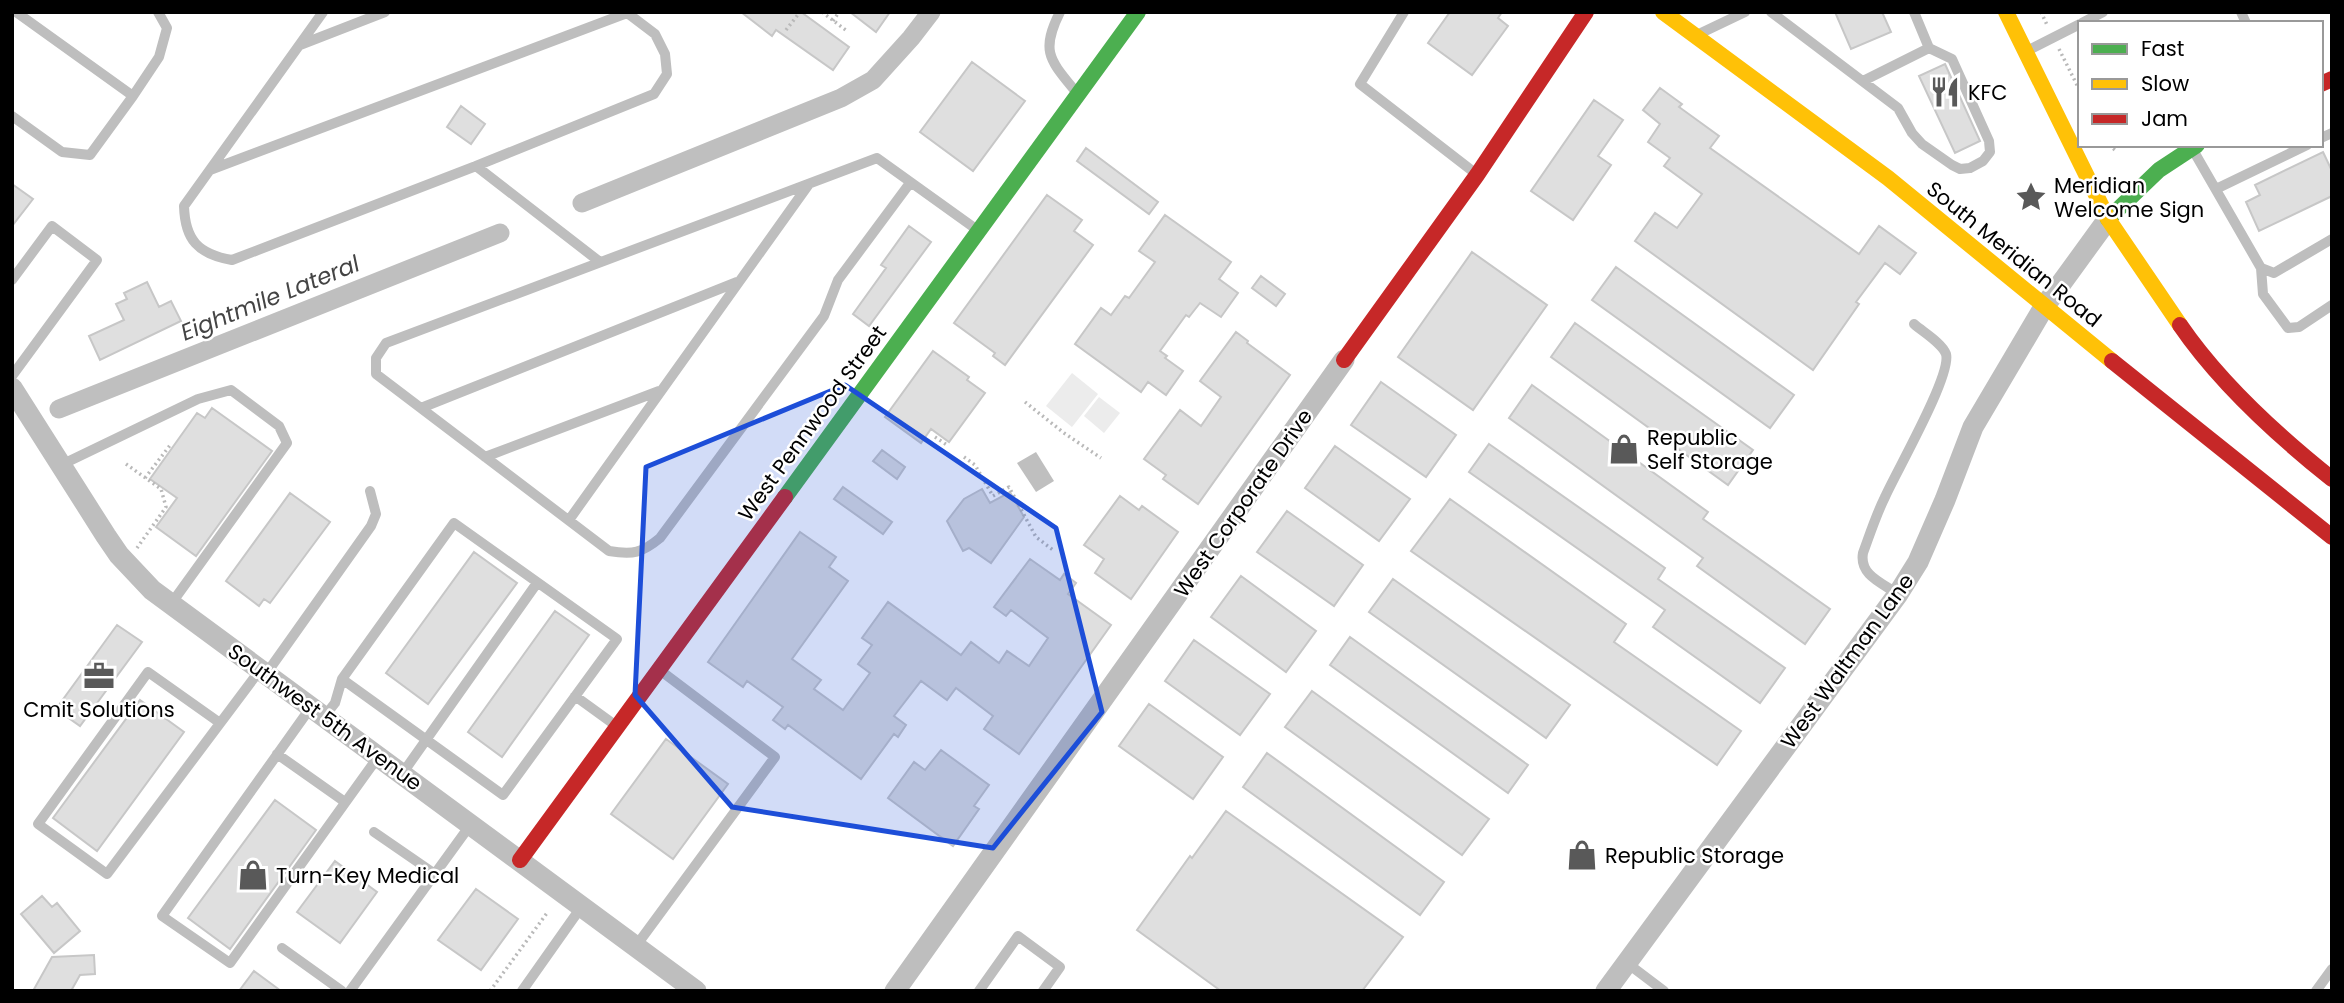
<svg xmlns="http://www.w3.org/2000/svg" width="2344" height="1003" viewBox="0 0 2344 1003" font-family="Poppins,sans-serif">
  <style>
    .green { fill: #ececec }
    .water { fill: #bfbfbf }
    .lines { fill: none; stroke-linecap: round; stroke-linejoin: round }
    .canal { stroke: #bfbfbf; stroke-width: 19 }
    .building { fill: #dfdfdf; stroke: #c7c7c7; stroke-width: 2 }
    .path { stroke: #b9b9b9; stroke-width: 3.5; stroke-dasharray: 2 3.5; stroke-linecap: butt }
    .lane { stroke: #bebebe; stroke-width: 10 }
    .street { stroke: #bebebe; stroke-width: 21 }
    .fast { stroke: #4caf50; stroke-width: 16 }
    .slow { stroke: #ffc107; stroke-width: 16 }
    .jam { stroke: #c62828; stroke-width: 16 }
    .marked { fill: #1d4ed8; fill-opacity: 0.2; stroke: #1d4ed8; stroke-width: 5; stroke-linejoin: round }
    .labels { text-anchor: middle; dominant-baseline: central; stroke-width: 5; stroke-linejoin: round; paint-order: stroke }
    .poi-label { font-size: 21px; fill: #000; stroke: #fff; text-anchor: start }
    .street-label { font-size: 21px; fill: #000; stroke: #fff }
    .water-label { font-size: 23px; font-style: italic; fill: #444; stroke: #fff }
  </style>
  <rect width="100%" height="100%" fill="#fff"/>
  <path class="green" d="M1072,373l26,21 -26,33 -26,-21z
    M1099,397l21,16 -16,20 -20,-17z"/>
  <path class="water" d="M1036,452l18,29 -18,11 -19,-29z"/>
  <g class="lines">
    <path class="canal" d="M582,203l259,-105 32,-18 38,-42 20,-26
      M59,409l441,-176"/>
  </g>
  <path class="building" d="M741,12h60l48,35 -16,23 -57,-40 -4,6z
    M850,12h40l-14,20z
    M1450,12h52l-4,6 10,8 -36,49 -44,-32z
    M1835,12h47l9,20 -40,17z
    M972,62l53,39 -52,70 -53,-39z
    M1945,64l35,77 -25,12 -36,-77z
    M1660,88l22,16 -3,3 40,29 -9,12 149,106 20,-28 37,27 -16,21 -15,-11 -29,39 3,2 -46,66 -178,-129 20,-28 22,15 25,-34 -38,-28 6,-8 -22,-16 12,-18 -17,-14z
    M1594,100l29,20 -25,36 13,9 -38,55 -42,-29z
    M461,106l24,18 -14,20 -24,-17z
    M1086,148l72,54 -9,12 -72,-53z
    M2323,152l9,19v25l-73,35 -13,-29 14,-7 -5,-10z
    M12,184l21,15 -21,27z
    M1047,195l35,25 -8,11 19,14 -88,120 -12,-9 2,-3 -41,-30z
    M1165,215l66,47 -12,17 19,14 -17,24 -21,-14 -11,14 -3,-2 -26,36 7,5 -2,2 18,13 -17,24 -18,-13 -7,10 -66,-48 26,-36 10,7 14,-19 4,2 26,-36 -16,-11z
    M909,226l22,16 -62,84 -16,-12 33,-46 -5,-3z
    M1472,252l75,53 -74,105 -75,-53z
    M1616,267l178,128 -24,33 -178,-128z
    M1261,276l24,18 -9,12 -24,-18z
    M147,282l12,25 12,-6 10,20 -81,39 -11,-24 35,-16 -8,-16 11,-5 -3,-6z
    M1575,323l178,127 -25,35 -177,-128z
    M1236,332l12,9 -1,2 43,32 -92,129 -35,-25 3,-4 -22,-16 36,-49 21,16 20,-29 -21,-16z
    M933,351l36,26 -2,3 18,13 -36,49 -18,-13 -10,14 -36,-26z
    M1381,382l75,53 -30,42 -75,-52z
    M1532,385l176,127 -5,7 127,90 -25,35 -108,-78 6,-8 -194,-140z
    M212,408l60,43 -76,105 -40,-29 21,-29 -27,-19 47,-66 8,5z
    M1489,444l176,124 -7,11 127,89 -25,35 -107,-76 12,-17 -196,-138z
    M1335,446l75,53 -31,42 -74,-53z
    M882,450l23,17 -8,12 -24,-18z
    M843,487l49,35 -9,12 -49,-35z
    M982,489l8,14 20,-11 14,25 -33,46 -22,-15 -6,3 -16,-30 17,-22z
    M290,493l40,29 -60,81 -6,-4 -5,7 -33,-25z
    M1120,496l19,14 3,-4 36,26 -47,67 -36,-26 9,-14 -20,-14z
    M1450,499l176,125 -12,18 127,89 -24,34 -306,-214z
    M1287,511l76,54 -29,41 -77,-54z
    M800,532l36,25 -7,10 19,14 -56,78 29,21 -7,9 29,21 27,-37 -12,-9 14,-19 -10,-7 26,-36 73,53 10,-13 28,21 8,-12 22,15 19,-28 -37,-28 -5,6 -12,-9 36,-48 30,21 4,-6 12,9 -8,11 43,31 -92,129 -35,-25 9,-13 -37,-28 -9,12 -26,-19 -27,35 12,9 -8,12 -4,-3 -33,45 -73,-54 -3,4 -12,-9 10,-13 -36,-26 -4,6 -35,-25z
    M474,552l43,31 -89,121 -42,-31z
    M1241,576l75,55 -30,41 -75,-55z
    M1393,579l177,126 -24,33 -177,-126z
    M555,611l34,24 -87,122 -34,-25z
    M117,625l25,17 -62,84 -24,-17z
    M1350,637l178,128 -20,28 -178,-128z
    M1194,640l76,54 -30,41 -75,-54z
    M1312,691l177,128 -27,36 -177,-128z
    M140,700l44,32 -87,119 -44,-33z
    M1149,704l74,53 -30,42 -74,-53z
    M666,739l62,45 -55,75 -62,-45z
    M941,750l48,35 -15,21 5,3 -26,37 -65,-48 26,-36 11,8z
    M1267,753l177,129 -24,33 -177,-128z
    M275,800l41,30 -86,119 -42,-31z
    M1226,811l177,126 -41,54h-141l-84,-61 53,-74 2,2z
    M335,861l42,31 -37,51 -43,-31z
    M476,889l42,30 -37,51 -43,-30z
    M42,896l10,11 5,-4 23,28 -26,22 -33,-39z
    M94,955l1,19 -15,1 -9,16h-38l19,-34z
    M254,971l27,20h-42z"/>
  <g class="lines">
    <path class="path" d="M822,12l25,19
      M2041,12l7,15
      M833,21l6,-9
      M786,30l14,-18
      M2059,49l21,42
      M2109,145l6,5
      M1025,402l39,31 37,25
      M935,437l12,8
      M964,457l11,8 18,31 16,-9 27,50 17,13
      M126,464l35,25 5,18 -29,41
      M145,478l26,-34
      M490,991l57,-78"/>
    <path class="lane" d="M16,12l117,84 26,-39 8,-29 -9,-16
      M323,12l-139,194c1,34 14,48 48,54l244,-94 178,-72 13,-20 -2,-20 -10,-20 -29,-22
      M1060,12c-20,40 -10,48 16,80
      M1404,12l-44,72 115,89
      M1771,12l127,96 14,25 10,11 30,21 8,4 10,-1 13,-7 7,-9 -1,-11 -37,-82 -23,-11
      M2241,12l5,11
      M2082,23l21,-11
      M1701,33l44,-21
      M300,45l85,-33
      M2027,51l53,-27
      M1863,81l66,-33 -15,-36
      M12,116l50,36 28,3 43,-59
      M2321,138l11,-5
      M2193,150l68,118 13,5 58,-34
      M476,166l124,96
      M210,170l417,-157
      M910,183l-72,97 -14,36 -164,222c-18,15 -27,17 -51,13l-233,-177v-16l10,-15 491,-185 99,71
      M2216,189l91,-44
      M2261,268l2,26 25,34 11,-1 33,-22
      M12,280l40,-54 45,34 -85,116
      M421,408l316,-126
      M485,457l174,-66
      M61,465l137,-66 33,-9 48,36 8,17 -116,161
      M569,520l240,-336
      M1898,594c-16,-11 -39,-19 -35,-41 7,-19 13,-38 22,-56 11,-25 67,-122 61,-143 -4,-11 -23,-22 -32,-30
      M266,674l105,-148 5,-12 -6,-23
      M575,696l40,29
      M311,707l-149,209 68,47 148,-206
      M324,717l11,-14 7,-24 112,-156 163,116 -114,156 -161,-116
      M220,723l-72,-51 -110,152 69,50 153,-204
      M277,754l68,48
      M402,774l135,-191
      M374,832l61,42
      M636,946l139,-189 -114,-86
      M282,948l60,43
      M1627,963l37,28
      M350,991l121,-167
      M522,991l60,-85
      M979,991l39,-55 42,31 -17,24
      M2316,991l16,-22"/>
    <path class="street" d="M12,388l94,148 13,19 33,35 544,401
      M895,991l449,-631
      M1606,991l292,-397 20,-32 27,-62 28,-73 71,-120 64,-88"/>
    <path class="fast" d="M2108,219l51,-49 38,-25
      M785,497l353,-485"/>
    <path class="slow" d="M1663,12l225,166 224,183
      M2006,12l102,207 72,106"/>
    <path class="jam" d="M2321,84l11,-5
      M2180,325c39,57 98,111 152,154
      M1344,360l133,-185 109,-163
      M2112,361l220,176
      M520,860l265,-363"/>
  </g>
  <path class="marked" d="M845,385l211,143 46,184 -109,136 -261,-41 -97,-112 11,-228z"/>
  <defs>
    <g id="restaurant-bare" transform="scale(2.415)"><path d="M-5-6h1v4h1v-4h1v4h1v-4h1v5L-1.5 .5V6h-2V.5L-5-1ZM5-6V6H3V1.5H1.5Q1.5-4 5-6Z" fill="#595959" stroke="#fff" stroke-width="2.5" paint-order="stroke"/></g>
    <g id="sight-bare" transform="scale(2.415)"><path d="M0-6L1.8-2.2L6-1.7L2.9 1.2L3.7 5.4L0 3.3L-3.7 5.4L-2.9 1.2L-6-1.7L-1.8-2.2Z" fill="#595959" stroke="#fff" stroke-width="2.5" paint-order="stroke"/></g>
    <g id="shop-bare" transform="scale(2.415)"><path d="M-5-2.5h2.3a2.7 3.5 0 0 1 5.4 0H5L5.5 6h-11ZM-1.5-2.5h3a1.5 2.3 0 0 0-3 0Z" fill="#595959" stroke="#fff" stroke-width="2.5" paint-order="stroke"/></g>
    <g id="office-bare" transform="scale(2.415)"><path d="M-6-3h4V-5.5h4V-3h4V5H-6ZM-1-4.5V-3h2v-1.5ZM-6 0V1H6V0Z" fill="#595959" stroke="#fff" stroke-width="2.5" paint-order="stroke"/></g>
  </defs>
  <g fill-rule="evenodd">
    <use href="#restaurant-bare" x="1945" y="92"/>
    <use href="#sight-bare" x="2031" y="197"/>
    <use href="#shop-bare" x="1624" y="449"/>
    <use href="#office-bare" x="99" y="676"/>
    <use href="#shop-bare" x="1582" y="855"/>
    <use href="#shop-bare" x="253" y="875"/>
  </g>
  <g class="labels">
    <g class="poi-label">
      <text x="1968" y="92">KFC</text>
      <text x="2054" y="185">Meridian<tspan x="2054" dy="24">Welcome Sign</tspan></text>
      <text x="1647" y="437">Republic<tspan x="1647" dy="24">Self Storage</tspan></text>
      <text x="99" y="709" text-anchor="middle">Cmit Solutions</text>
      <text x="1605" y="855">Republic Storage</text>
      <text x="276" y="875">Turn-Key Medical</text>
    </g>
    <g class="street-label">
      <text transform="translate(2014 254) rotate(39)">South Meridian Road</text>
      <text transform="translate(812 423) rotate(-54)">West Pennwood Street</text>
      <text transform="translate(1243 503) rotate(-55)">West Corporate Drive</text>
      <text transform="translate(1847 661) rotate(-54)">West Waltman Lane</text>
      <text transform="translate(325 717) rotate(36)">Southwest 5th Avenue</text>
    </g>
    <g class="water-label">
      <text transform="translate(270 298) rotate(-22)">Eightmile Lateral</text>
    </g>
  </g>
  <rect width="2344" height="1003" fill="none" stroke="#000000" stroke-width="28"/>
  <rect x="2078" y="21" width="245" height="126" fill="#ffffff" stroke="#999999" stroke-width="2"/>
  <rect x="2092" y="44" width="35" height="10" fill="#4caf50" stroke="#999999" stroke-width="2"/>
  <text x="2141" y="56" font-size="21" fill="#000000">Fast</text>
  <rect x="2092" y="79" width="35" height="10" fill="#ffc107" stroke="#999999" stroke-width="2"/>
  <text x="2141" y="91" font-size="21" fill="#000000">Slow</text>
  <rect x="2092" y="114" width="35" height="10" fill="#c62828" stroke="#999999" stroke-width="2"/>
  <text x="2141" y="126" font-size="21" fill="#000000">Jam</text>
</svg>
